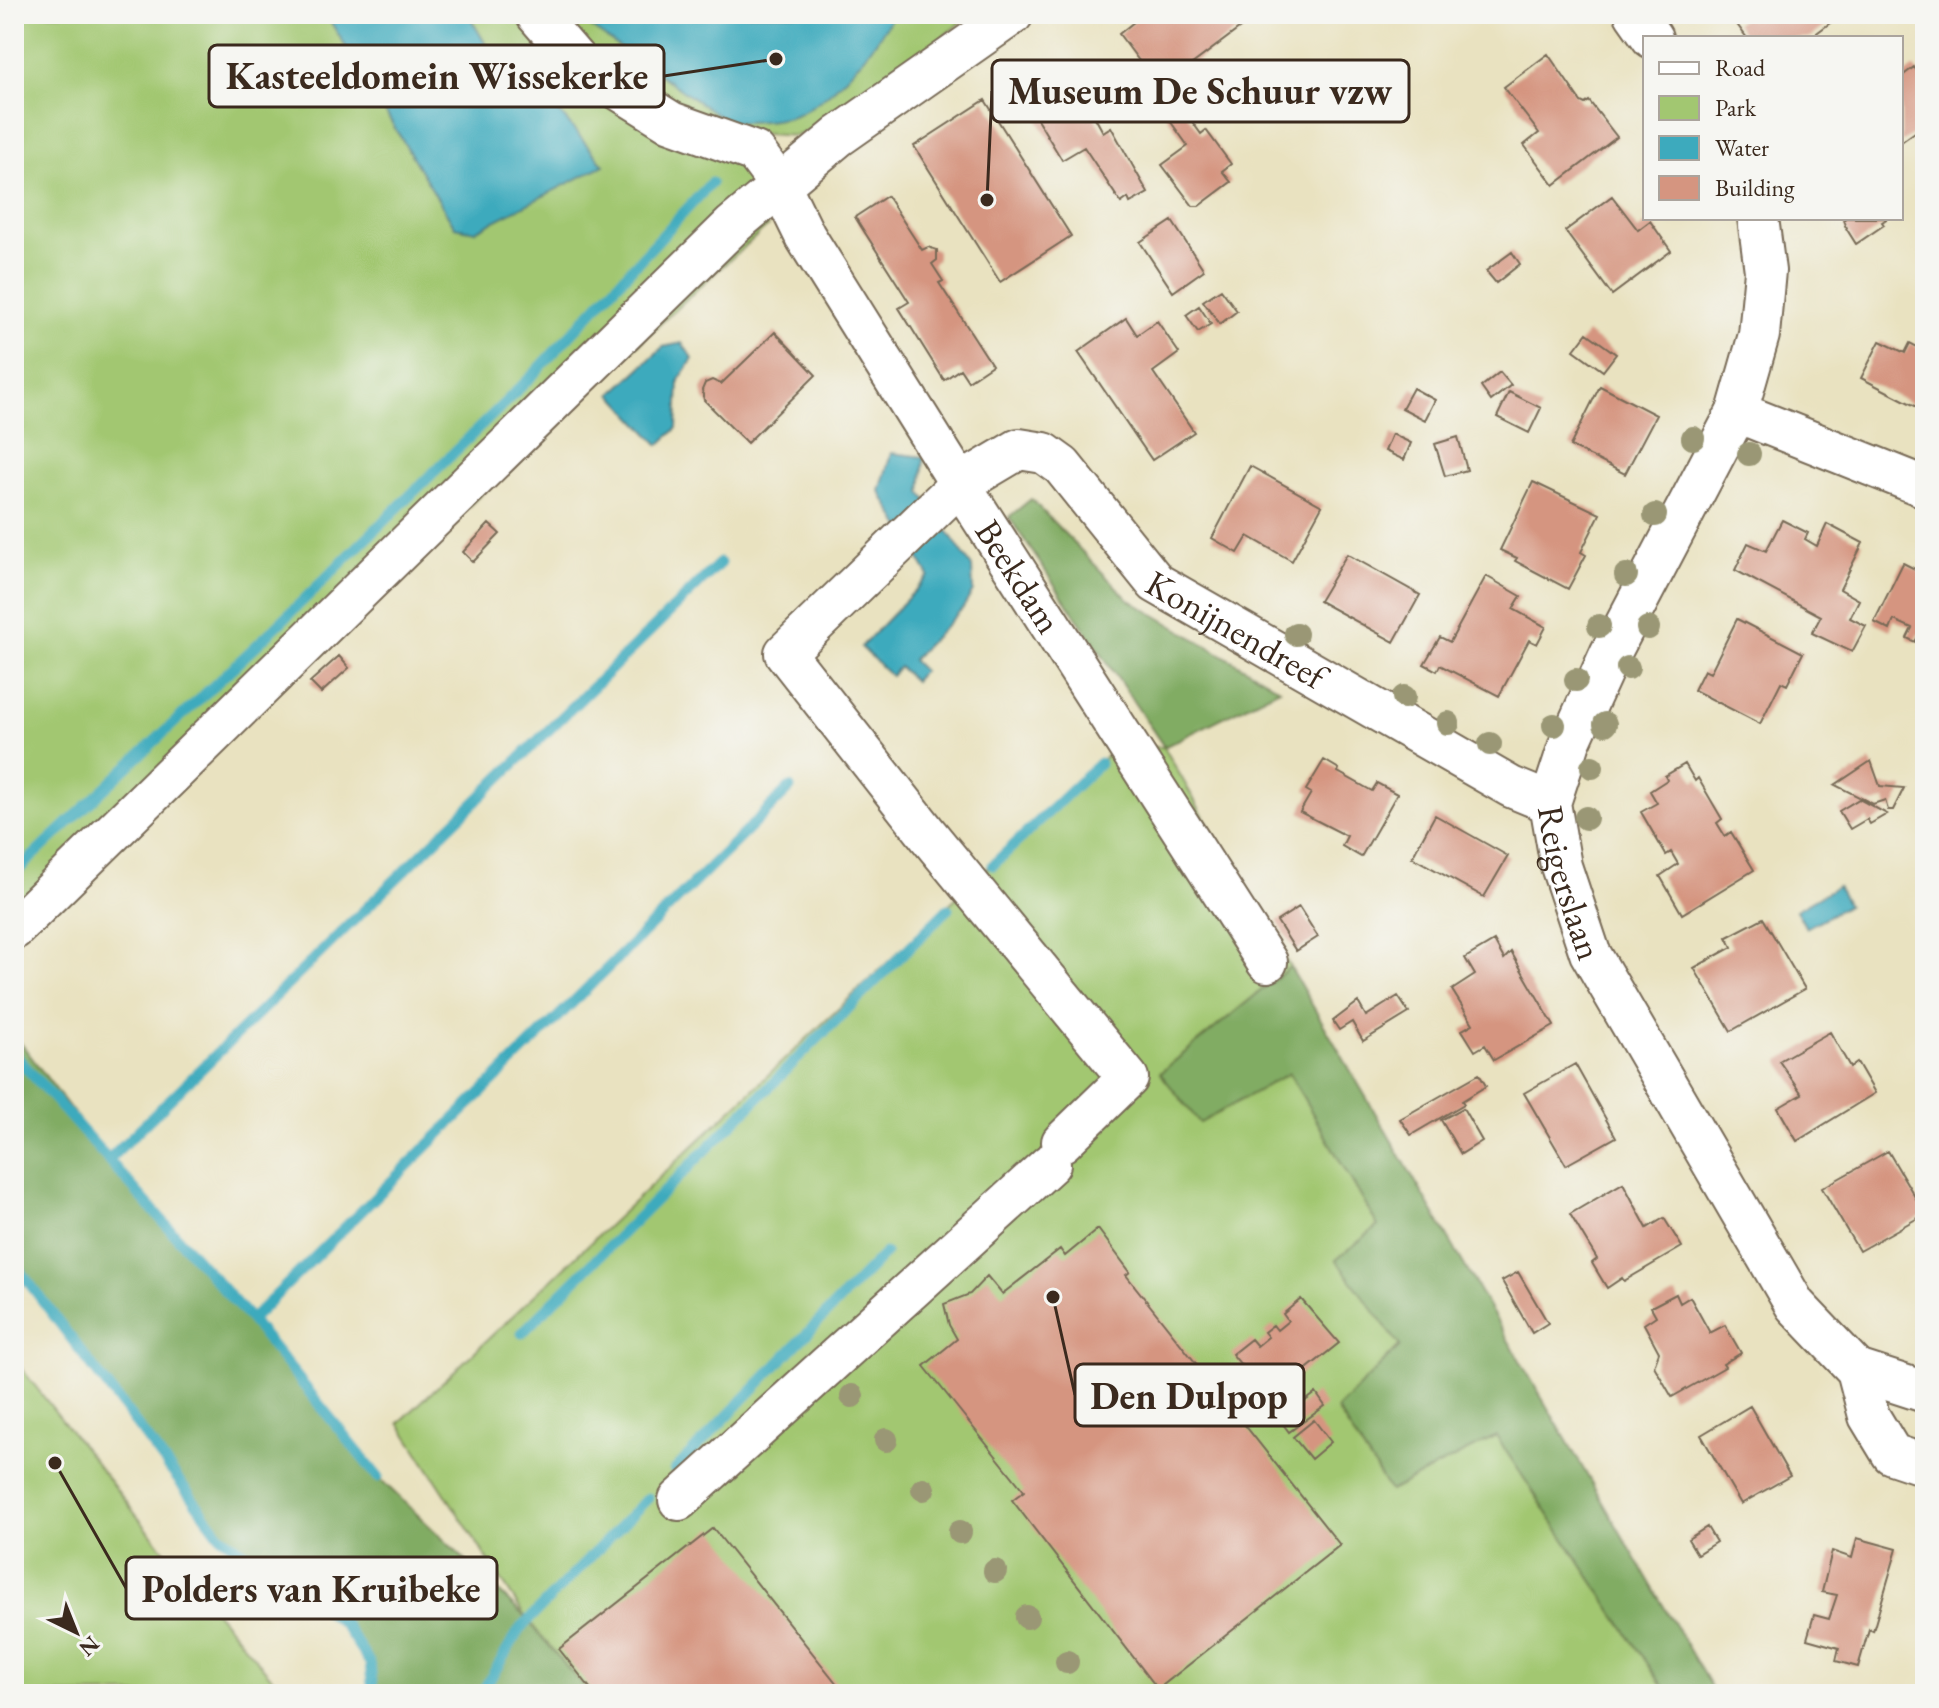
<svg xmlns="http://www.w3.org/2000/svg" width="1939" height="1708" viewBox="0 0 1939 1708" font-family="'EB Garamond',serif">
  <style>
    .green { fill: #a2c771; stroke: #6e7848; stroke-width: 2 }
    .forest { fill: #81ac63; stroke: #5e6b40; stroke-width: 2 }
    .water { fill: #3daabd; stroke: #3c6a6e; stroke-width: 2 }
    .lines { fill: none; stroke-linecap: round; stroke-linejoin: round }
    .stream { stroke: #3daabd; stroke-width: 11 }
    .building { fill: #d59580 }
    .minor-casing { stroke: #786a57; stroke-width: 44 }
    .minor { stroke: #fff; stroke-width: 40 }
    .tree { fill: #9a9775 }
    .labels { text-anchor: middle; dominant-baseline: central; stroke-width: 8; stroke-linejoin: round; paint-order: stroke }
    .street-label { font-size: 36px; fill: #3b2a1e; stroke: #f6f6f2 }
    .leader { fill: none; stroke: #3b2a1e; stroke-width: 3 }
    .callout-dot { fill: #3b2a1e; stroke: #f6f6f2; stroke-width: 3 }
    .callout { fill: #f6f6f2; stroke: #3b2a1e; stroke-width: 3 }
    .callout-label { font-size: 38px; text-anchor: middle; font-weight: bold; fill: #3b2a1e }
  </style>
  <rect width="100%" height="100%" fill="#f6f6f2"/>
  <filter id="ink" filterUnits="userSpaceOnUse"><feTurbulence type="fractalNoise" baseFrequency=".0125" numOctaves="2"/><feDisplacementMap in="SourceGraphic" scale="16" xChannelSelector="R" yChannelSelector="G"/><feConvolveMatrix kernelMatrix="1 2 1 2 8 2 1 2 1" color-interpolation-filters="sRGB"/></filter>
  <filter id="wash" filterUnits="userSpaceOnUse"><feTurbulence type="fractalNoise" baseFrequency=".006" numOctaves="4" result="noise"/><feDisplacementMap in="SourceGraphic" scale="32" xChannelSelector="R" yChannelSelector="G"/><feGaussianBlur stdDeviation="1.8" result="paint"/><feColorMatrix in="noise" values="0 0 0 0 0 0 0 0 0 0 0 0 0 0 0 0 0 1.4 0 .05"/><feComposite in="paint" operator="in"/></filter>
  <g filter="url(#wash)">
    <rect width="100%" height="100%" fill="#e9e2c0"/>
    <path class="green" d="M14,14h312l129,213 148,-63 -49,-58 -66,-58 -20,-34h503l-132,107 -44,15 -57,-4 30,94 -69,61 -112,106 -573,548z
      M1116,747h48l126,220 -130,106 40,50 89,-50 89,153 -41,34 63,85 -63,65 53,81 106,-55 172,258h-1080l-62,-76 -127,-195z
      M14,1359l163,208 109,127h-272z"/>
    <path class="forest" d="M1031,499l97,100 152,90 -116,58 -155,-230z
      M1290,967l425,727h-47l-172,-258 -106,55 -53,-82 63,-63 -64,-86 42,-34 -89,-153 -89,50 -40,-50z
      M14,1034l95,126 142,160 127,157 148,141 63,76h-216l-3,-31 -27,-40 -123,-88 -206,-272z"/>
    <path class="water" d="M326,14h142l20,34 66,58 50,59 -129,66 -20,-4z
      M580,14h314c-20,34 -56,79 -92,98 -20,11 -51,9 -73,11l-140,-97z
      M682,343l11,16 -14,21 -2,48 -18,17 -47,-51 51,-47z
      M891,453l33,4 -3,35 51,75 1,24 -10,17 -51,52 11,11 -9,10 -15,-14 -8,9 -30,-29 68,-71 -49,-85z
      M1837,886l11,19 -42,23 -10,-18z"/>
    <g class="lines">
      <path class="stream" d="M993,865l107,-102
        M14,874l265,-250 255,-250 177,-191
        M14,1054l237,266 127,157
        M108,1160l612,-597
        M14,1263l206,272 123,88 27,40 3,31
        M251,1320l539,-532
        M522,1333l426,-424
        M675,1470l210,-217
        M481,1694l39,-65 128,-131"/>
    </g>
    <g id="blocks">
      <path class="building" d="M1138,14h110l4,5 -69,52 13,17 -4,2 6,9 -15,10 18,25 5,-4 25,34 -9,7 9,11 -32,24h-6l-31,-41 26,-19 -25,-35 5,-5 -7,-11 2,-2 -44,-59 21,-17z
        M1750,14h92l-32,24h-63l-11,-15z
        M1548,54l33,48 4,2 4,-3 28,36 -63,48 -30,-40 15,-12 -35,-46z
        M1914,67l11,15v43l-24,17v-65z
        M1061,76l12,21 8,-5 22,40 8,-5 37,66 -18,10 -2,-5 -7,5 -37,-56 -22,13 -37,-61z
        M985,100l86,136 -71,46 -86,-136z
        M887,196l35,54 6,-3 9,3v10l-5,4 11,17 -4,2 53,82 -24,16 -8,-12 -16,11 -45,-72 10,-6 -54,-85z
        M1612,196l26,34 12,-9 21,30 -59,44 -47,-64z
        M1846,218h42l-6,4 2,3 -28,19 -10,-16 -3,-8z
        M1172,221l32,49 -31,22 -33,-50z
        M1512,252l8,12 -24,19 -10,-12z
        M1221,289l16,22 -17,13 -17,-23z
        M1199,306l12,18 -13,8 -12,-17z
        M1126,318l11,17 20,-14 22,32 -26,19 41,60 -42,28 -74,-108z
        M775,332l41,43 -69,68 -43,-43 -2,-10 3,-7 7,-3 9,4z
        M1587,333l29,21 -13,17 -29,-21z
        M1880,341l25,12 5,-10 15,8v60l-64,-33z
        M1500,372l11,13 -20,16 -10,-14z
        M1600,386l56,29 -31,59 -55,-28z
        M1413,388l22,12 -10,20 -23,-12z
        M1509,392l32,16 -12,25 -32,-16z
        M1392,434l19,9 -7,17 -19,-9z
        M1458,437l9,33 -22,6 -10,-32z
        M1250,466l72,40 -30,55 -44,-25 -10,17 -26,-15z
        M1533,482l67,32 -19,38 5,3 -18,34 -53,-28 2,-3 -17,-8z
        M1782,520l26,13 -3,6 12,7 10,-22 36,19 -23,46 19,11 -9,18 16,8 -14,26 -40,-19 9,-17 -86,-46 13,-27 18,8z
        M489,524l11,10 -27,28 -10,-10z
        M1347,554l73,41 -26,47 -75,-41z
        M1903,563l22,11v61l-5,-2 -5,9 -8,-4 5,-10 -18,-8 -4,10 -16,-8z
        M1486,576l35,20 -8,13 33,18 -9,17 -8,-4 -30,56 -59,-31 -3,6 -13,-7 16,-27 10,5z
        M1737,619l66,34 -16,32 -6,-3 -21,42 -66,-34 10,-20 6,3z
        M339,656l10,12 -28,25 -11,-11z
        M1324,760l15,9 -1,3 34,19 5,-8 20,11 -36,63 -19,-11 5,-10 -47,-24 11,-19 -5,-3z
        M1871,761l9,25 24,2 -11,22h-5l-3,-10 -12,4 -38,-19z
        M1685,764l10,17 3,-3 24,41 -5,4 8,13 6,-4 23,38 -72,44 -22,-38 18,-12 -7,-12 -5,3 -25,-43 16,-9 -7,-12 17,-11 -2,-4z
        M1859,799l28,15 -17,10 -3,-5 -17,10 -11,-18z
        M1435,815l73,41 -24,41 -72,-40z
        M1299,907l19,30 -22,14 -19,-30z
        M1763,918l42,71 -74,42 -37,-63 38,-21 -5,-10z
        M1494,941l10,18 7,-7 43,74 -60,34 -9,-15 -10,6 -13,-21 11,-6 -21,-34 23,-15 -10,-17z
        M1398,996l11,17 -46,28 -11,-19 -13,8 -6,-9 25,-19 8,14z
        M1830,1032l20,35 7,-5 18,31 -78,48 -19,-33 24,-14 -23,-33z
        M1575,1064l41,73 -50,28 -42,-72z
        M1479,1074l7,12 -24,15 2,3 -53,31 -11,-16z
        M1463,1108l19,33 -21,13 -20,-34z
        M1888,1151l37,63 -66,37 -37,-63z
        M1623,1183l24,45 17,-10 18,29 -58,34 -2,-3 -15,10 -15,-25 5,-4 -27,-45z
        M1098,1229l32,43 -4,3 214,270 -182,144 -146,-189 12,-9 -100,-125 33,-27 -8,-14 -5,-21 26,-10 17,-18 15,18 58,-45 5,7z
        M1518,1272l30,51 -16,10 -30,-52z
        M1676,1294l4,9 10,-6 20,36 15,-8 16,28 -18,11 2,3 -53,30 -18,-31 5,-14 -15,-28 12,-8 -5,-9z
        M1301,1299l38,44 -70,56 -37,-45 19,-15 6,7 11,-9 -4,-5 9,-7 4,5 11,-9 -5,-7z
        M1316,1393l9,13 -36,26 -9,-12z
        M1750,1406l40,70 -49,28 -40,-69z
        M1314,1420l17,22 -20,17 -18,-22z
        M1707,1527l9,15 -19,12 -9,-15z
        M713,1528l132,166h-250l-36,-45z
        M1857,1538l40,11 -24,82 -4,-2 -11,38 -22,-6 3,-13 -32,-9 7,-24 15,4 8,-24 -15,-3 10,-41 20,7z"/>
    </g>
  </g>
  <g filter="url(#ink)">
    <use href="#blocks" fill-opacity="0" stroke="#786a57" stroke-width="2"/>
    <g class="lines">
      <g class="minor-casing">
        <g id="minor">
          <path id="s1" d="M536,14l45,52 90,56 84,30 26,35 24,49 155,248 307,478"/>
          <path d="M1635,14l17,24"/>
          <path id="s2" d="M1758,218l7,53 -6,64 -22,77 -127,242 -40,88 -20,61 11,63 29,87 205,352 62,65 12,46 23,38 33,11"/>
          <path d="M1737,412l188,75"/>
          <path d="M14,929l719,-704 106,-89 174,-122"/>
          <path id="s3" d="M1062,1142l66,-64 -200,-243 -143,-182 175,-169 59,-35 25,4 18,13 94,117 355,204 39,16"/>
          <path d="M1857,1370l68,22"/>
          <path d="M679,1500l371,-336"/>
        </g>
      </g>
      <use href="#minor" class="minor"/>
    </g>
    <g class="tree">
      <circle cx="1693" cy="438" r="12"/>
      <circle cx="1749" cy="454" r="12"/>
      <circle cx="1655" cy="515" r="12"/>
      <circle cx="1626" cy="575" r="12"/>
      <circle cx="1599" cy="626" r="12"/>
      <circle cx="1648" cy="628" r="12"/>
      <circle cx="1296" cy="634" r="12"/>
      <circle cx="1628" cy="668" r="12"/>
      <circle cx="1576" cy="680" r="12"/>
      <circle cx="1404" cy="697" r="12"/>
      <circle cx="1448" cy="723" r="12"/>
      <circle cx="1605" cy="724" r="12"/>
      <circle cx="1554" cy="725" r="12"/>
      <circle cx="1490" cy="744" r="12"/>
      <circle cx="1592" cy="767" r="12"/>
      <circle cx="1586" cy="818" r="12"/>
      <circle cx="852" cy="1396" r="12"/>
      <circle cx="886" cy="1440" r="12"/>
      <circle cx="923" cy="1489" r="12"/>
      <circle cx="960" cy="1532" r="12"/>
      <circle cx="995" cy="1571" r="12"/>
      <circle cx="1027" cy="1617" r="12"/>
      <circle cx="1067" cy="1662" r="12"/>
    </g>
  </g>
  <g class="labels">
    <g class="street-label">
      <text stroke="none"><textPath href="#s1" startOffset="764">Beekdam</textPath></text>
      <text stroke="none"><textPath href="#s3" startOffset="1240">Konijnendreef</textPath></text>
      <text stroke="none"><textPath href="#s2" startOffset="714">Reigerslaan</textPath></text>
    </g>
  </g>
  <path class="leader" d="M776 59L664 76M987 200L992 91M1053 1297L1075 1395M55 1463L126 1588"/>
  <g class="callout-dot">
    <circle cx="776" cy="59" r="8"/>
    <circle cx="987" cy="200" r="8"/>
    <circle cx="1053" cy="1297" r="8"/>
    <circle cx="55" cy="1463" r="8"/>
  </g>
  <g class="callout">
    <rect x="209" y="45" width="455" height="62" rx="8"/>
    <rect x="992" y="60" width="417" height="62" rx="8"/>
    <rect x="1075" y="1364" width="229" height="62" rx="8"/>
    <rect x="126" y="1557" width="371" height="62" rx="8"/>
  </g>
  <g class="callout-label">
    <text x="437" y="89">Kasteeldomein Wissekerke</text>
    <text x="1200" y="104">Museum De Schuur vzw</text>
    <text x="1189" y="1409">Den Dulpop</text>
    <text x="311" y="1602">Polders van Kruibeke</text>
  </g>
  <rect width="1939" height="1708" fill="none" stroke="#f6f6f2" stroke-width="48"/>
  <rect x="1643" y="36" width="260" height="184" fill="#f6f6f2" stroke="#aba49d" stroke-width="2"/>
  <rect x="1659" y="62" width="40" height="12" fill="#ffffff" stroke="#aba49d" stroke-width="2"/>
  <text x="1715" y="76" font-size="24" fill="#3b2a1e">Road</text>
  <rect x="1659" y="96" width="40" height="24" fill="#a2c771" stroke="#aba49d" stroke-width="2"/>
  <text x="1715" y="116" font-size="24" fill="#3b2a1e">Park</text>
  <rect x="1659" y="136" width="40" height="24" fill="#3daabd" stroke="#aba49d" stroke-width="2"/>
  <text x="1715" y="156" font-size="24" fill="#3b2a1e">Water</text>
  <rect x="1659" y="176" width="40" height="24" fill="#d59580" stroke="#aba49d" stroke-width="2"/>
  <text x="1715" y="196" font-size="24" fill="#3b2a1e">Building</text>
  <g transform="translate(76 1632) rotate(137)" stroke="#f6f6f2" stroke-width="6" paint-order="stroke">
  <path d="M0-6L14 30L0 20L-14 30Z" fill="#3b2a1e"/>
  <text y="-12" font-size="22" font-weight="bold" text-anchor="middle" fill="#3b2a1e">N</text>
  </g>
</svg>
